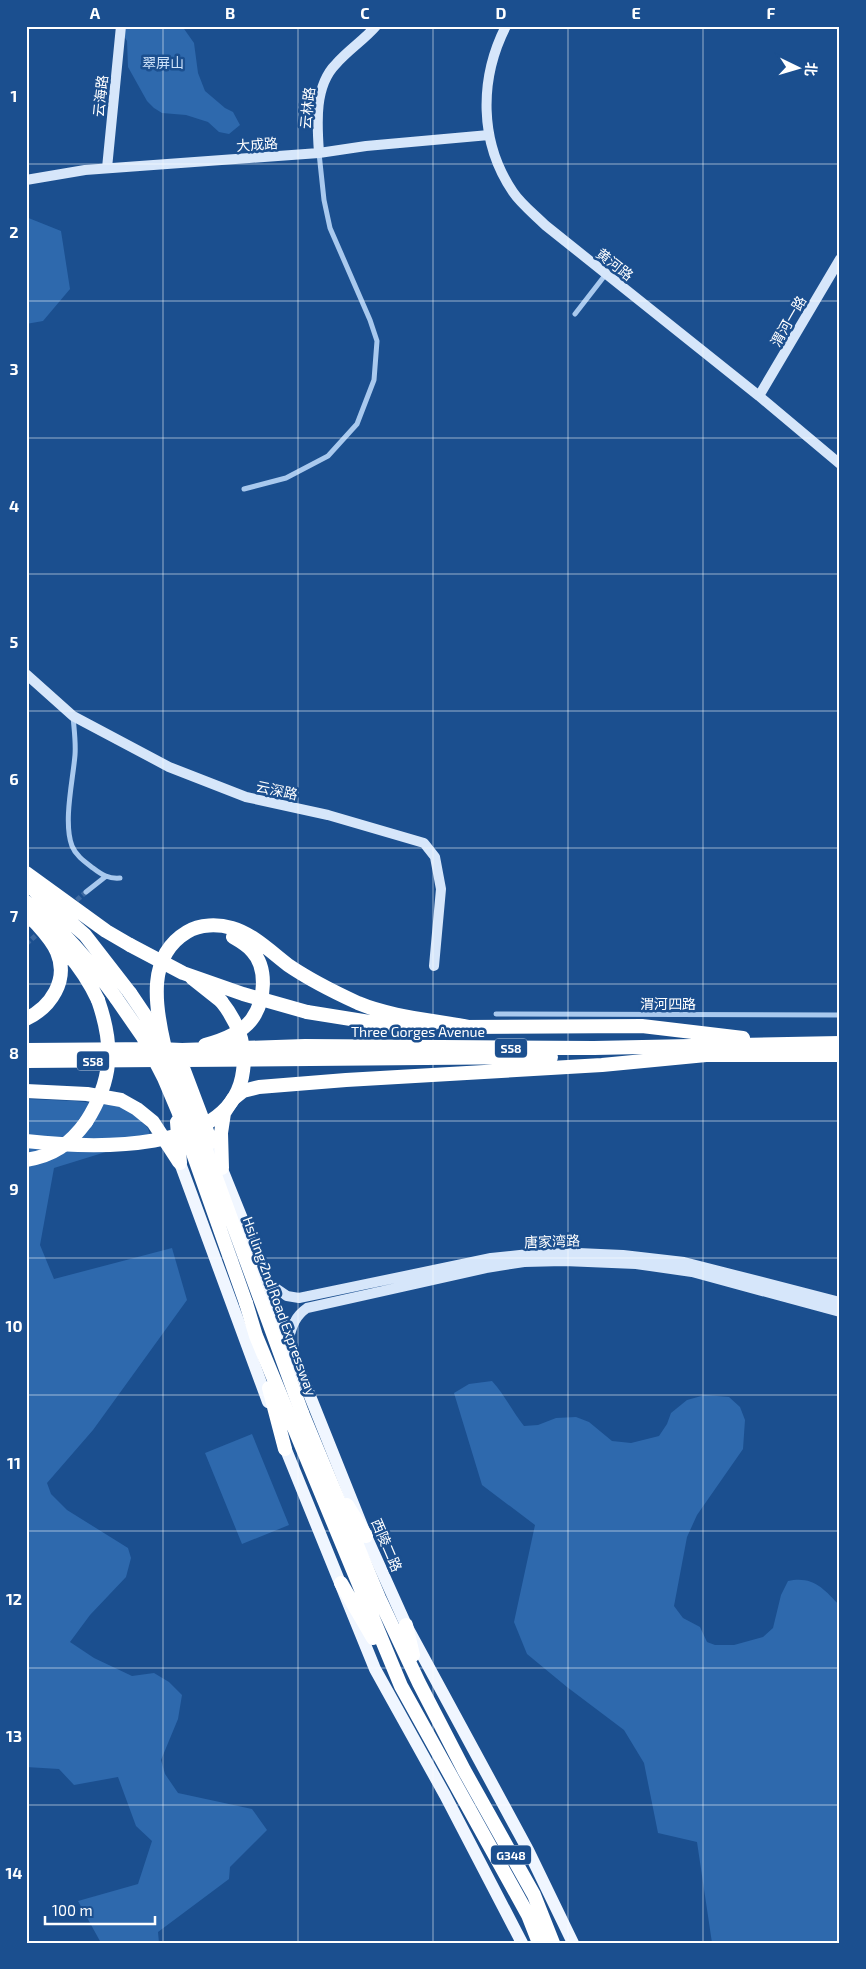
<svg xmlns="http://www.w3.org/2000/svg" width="866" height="1969" viewBox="0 0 866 1969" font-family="'Exo 2','Noto Sans SC',sans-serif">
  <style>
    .green { fill: #2e69ad }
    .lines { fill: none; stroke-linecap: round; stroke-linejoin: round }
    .street-tunnel { stroke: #3d69a0; stroke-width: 5; stroke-dasharray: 5 2.5; stroke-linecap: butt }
    .street { stroke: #a9c9ee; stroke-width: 5 }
    .secondary { stroke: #d6e6fa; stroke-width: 10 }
    .primary { stroke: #f0f6ff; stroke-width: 12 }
    .highway { stroke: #fff; stroke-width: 14 }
    .highway-bridge { stroke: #fff; stroke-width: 14 }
    .grid { fill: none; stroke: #fff; stroke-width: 1; stroke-opacity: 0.55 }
    .labels { text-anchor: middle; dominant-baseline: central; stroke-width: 5; stroke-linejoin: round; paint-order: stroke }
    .shield { fill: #1b4f8f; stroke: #bbcadd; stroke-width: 1 }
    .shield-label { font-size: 12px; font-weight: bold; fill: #fff }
    .park-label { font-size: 14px; fill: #cfe3fa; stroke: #1b4f8f }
    .street-label { font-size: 14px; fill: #fff; stroke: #1b4f8f }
    .neatline { fill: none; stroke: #fff; stroke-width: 2 }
    .grid-label { font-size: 16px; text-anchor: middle; font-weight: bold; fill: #fff }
  </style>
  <rect width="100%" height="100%" fill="#1b4f8f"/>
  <path class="green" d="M118,26h64l12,17 4,30 7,18 20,17 8,4 7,13 -11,9 -10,-2 -11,-10 -22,-7 -24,-2 -8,-5 -7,-7 -19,-34 -1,-26z
    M26,217l35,14 9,58 -27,32 -17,3z
    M26,1099l49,2 45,5 16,10 12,12 3,10 -97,30 -14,77 14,34 118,-31 15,52 -94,130 -46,53 4,11 16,16 61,38 3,10 -5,19 -36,38 -20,27 24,16 38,18 22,-3 15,9 13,13 -4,24 -17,41 4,14 13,19 74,16 15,21 -37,37 -1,12 -71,53 1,11h-58l-23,-42 60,-17 14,-43 -16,-15 -18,-49 -44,8 -15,-16 -33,-2z
    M492,1381c12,13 20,30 32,45l14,-1 18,-7 20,-1 13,5 23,19 19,2 28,-7 8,-12 4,-11 16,-13 18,-5 24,2 11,10 5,13 -2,29 -46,66 -10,22 -13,69 9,12 17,9 7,15 8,3h19l29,-8 10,-9 8,-33 7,-14c25,-5 35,7 52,25v337h-128l-15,-101 -39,-9 -14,-70 -20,-33 -57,-43 -40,-33 -13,-32 21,-97 -53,-40 -28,-92 15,-9z
    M252,1434l37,91 -47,19 -37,-91z"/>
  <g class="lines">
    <path class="street-tunnel" d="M71,905l15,-13
      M26,944l16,-14"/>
    <path class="street" d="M575,314l31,-40
      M244,489l42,-11 42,-22 29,-32 17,-44 3,-39 -7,-21 -40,-92 -6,-28 -5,-47
      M73,716c1,13 3,26 2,39 -2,25 -12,67 -3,91 4,10 13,16 21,22 9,7 16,11 27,10
      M86,892l19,-15
      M496,1014l344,1"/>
    <path class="secondary" d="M506,26c-27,53 -27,116 7,166 8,12 22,23 32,33l214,171 81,68
      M319,153c-2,-29 -5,-67 17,-89 12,-14 28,-24 40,-38
      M107,168l14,-142
      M26,180l59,-10 234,-17 47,-7 123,-11
      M759,396l81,-137
      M26,674l47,42 96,51 77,30 82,18 96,28 11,14 6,32 -7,77
      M268,1283l19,13 12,2 192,-40 38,-4 49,-1 45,2 61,7 156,40
      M288,1341c4,-14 6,-24 19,-33l179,-40 38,-6 40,-1 72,3 56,8 148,40"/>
    <path class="primary" d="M211,1142l57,141 20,58 78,195 40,89 122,225 45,93
      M180,1163l88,239
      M282,1440l93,229 70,126 77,148"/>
    <path class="highway" d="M26,873l80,58 24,14
      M26,883l59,52 45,58
      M26,902c36,26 64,60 90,96
      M26,915c31,24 55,49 72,85
      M192,978l29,23
      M307,1012l88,14h36
      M26,1019c25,-12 43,-39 31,-67 -5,-12 -14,-21 -23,-31
      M460,1027l182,-1 101,12
      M164,1044c-9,-39 -17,-88 23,-112 13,-8 31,-8 45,-4 21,6 39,24 56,37 22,15 46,27 70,38 33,14 75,17 111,24
      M205,1045c15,-4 37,-12 47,-26 13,-18 16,-51 0,-68 -5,-6 -12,-10 -19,-14
      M26,1050l133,-1
      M182,1050l123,-4 289,2 246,-5
      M177,1052l34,90
      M705,1055h135
      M184,1060l367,-3
      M26,1061l134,-1
      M26,1091l61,3 34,6 16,9 16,13 26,40
      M177,1122l3,41
      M26,1160c27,-4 44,-16 60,-38
      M222,1168l-1,-35 3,-20 9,-14 10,-8 16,-4 87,-7 256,-15 104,-10
      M246,1303l10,33 145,350 127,229 11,28
      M269,1388l16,61
      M302,1413l77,185 40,85 45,87 70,125 19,48
      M347,1505l19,31
      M341,1583l32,55
      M406,1625l7,30"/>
    <path class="highway-bridge" d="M130,945l53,28 60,21 64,18
      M130,993l23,34 28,55 121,331
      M116,998l27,39 21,41 14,33 68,192
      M159,1049l23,1
      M86,1122c27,-42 28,-76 12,-122
      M26,1141c62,7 207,15 217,-70 4,-27 -6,-50 -22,-70"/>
  </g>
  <path class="grid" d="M163,26v1917M298,26v1917M433,26v1917M568,26v1917M703,26v1917M26,164h814M26,301h814M26,438h814M26,574h814M26,711h814M26,848h814M26,984h814M26,1121h814M26,1258h814M26,1395h814M26,1531h814M26,1668h814M26,1805h814"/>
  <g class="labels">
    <g class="shield">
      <rect x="495" y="1038.5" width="32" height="19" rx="4"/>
      <rect x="77" y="1051.5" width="32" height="19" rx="4"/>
      <rect x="491" y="1845.5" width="40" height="19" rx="4"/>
    </g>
    <g class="shield-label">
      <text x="511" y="1048">S58</text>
      <text x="93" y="1061">S58</text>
      <text x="511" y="1855">G348</text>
    </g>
    <g class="park-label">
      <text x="163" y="62">翠屏山</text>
    </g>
    <g class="street-label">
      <text transform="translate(100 96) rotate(-84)">云海路</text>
      <text transform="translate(307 108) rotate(-84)">云林路</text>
      <text transform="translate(257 144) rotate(-4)">大成路</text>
      <text transform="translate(615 264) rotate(38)">黄河路</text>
      <text transform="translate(788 321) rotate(-60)">渭河一路</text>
      <text transform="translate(277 790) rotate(12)">云深路</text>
      <text x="668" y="1003">渭河四路</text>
      <text x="418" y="1031">Three Gorges Avenue</text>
      <text transform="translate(552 1241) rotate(-2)">唐家湾路</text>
      <text transform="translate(280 1306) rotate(70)">Hsi ling 2nd Road Expressway</text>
      <text transform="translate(387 1545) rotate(67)">西陵二路</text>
    </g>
  </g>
  <rect width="866" height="1969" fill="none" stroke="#1b4f8f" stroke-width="55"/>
  <g transform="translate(798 68) rotate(95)" stroke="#1b4f8f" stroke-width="4" paint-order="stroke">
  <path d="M0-4L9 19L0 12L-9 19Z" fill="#ffffff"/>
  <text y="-8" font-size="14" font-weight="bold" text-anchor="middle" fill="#ffffff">北</text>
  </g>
  <path d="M45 1916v8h110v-8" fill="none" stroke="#ffffff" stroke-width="2.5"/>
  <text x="52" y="1916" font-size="15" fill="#ffffff" stroke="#1b4f8f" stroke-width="4" paint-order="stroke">100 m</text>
  <rect x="28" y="28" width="810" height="1914" class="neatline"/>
  <g class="grid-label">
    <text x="95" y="19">A</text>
    <text x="230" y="19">B</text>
    <text x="365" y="19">C</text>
    <text x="501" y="19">D</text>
    <text x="636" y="19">E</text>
    <text x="771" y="19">F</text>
    <text x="14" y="102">1</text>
    <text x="14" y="238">2</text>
    <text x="14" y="375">3</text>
    <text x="14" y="512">4</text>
    <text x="14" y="648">5</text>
    <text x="14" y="785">6</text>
    <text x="14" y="922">7</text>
    <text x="14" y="1059">8</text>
    <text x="14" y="1195">9</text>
    <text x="14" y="1332">10</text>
    <text x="14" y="1469">11</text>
    <text x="14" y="1605">12</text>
    <text x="14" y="1742">13</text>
    <text x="14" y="1879">14</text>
  </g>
</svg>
